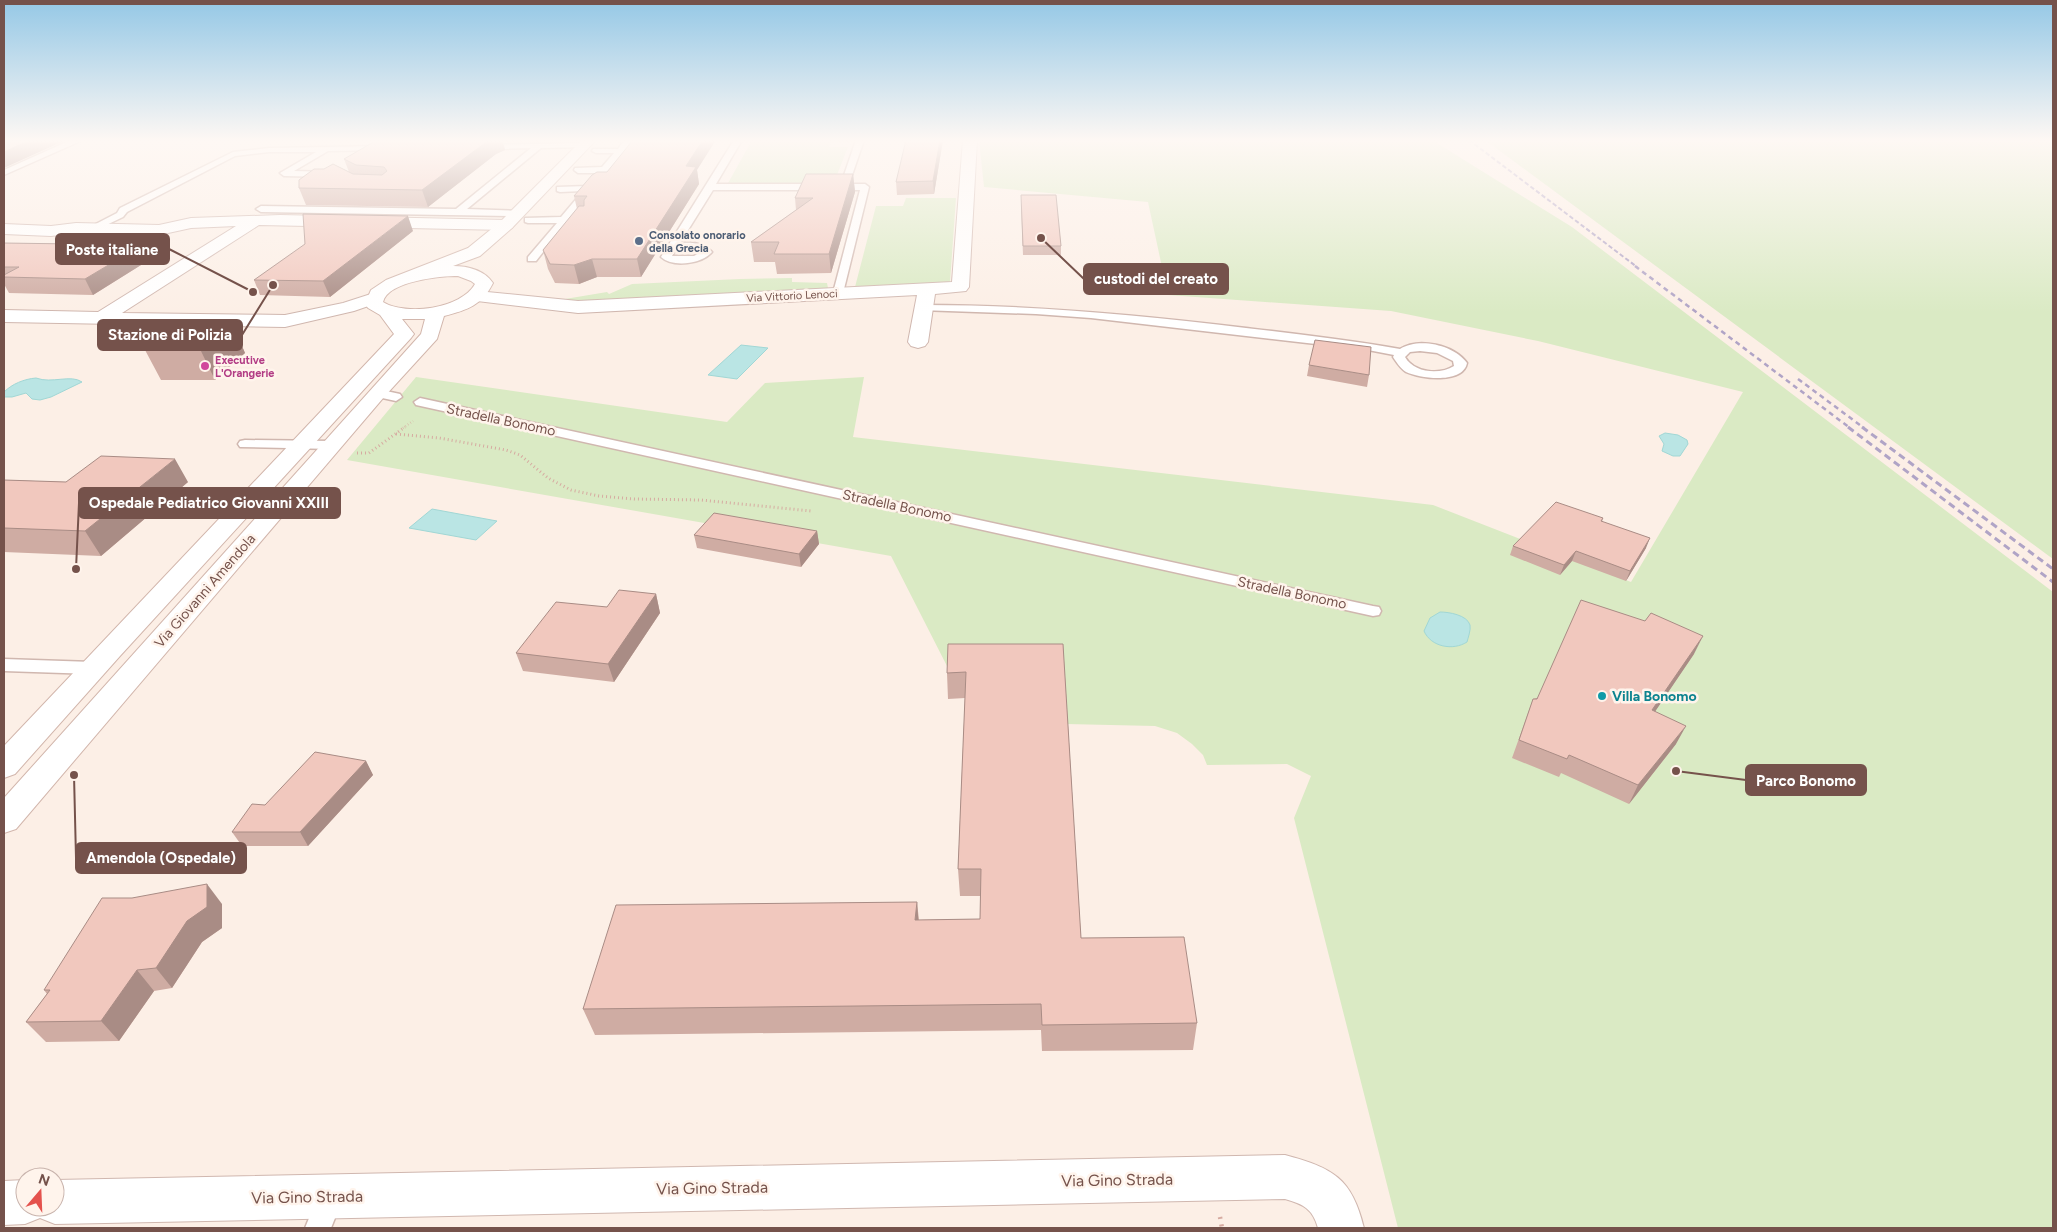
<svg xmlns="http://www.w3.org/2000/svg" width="2057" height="1232" viewBox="0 0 2057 1232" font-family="Figtree,sans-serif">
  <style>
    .green { fill: #daeac4 }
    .water { fill: #bae5e4; stroke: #a1d7d5 }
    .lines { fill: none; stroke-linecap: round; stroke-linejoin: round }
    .service-casing { stroke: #d0b7af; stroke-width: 3 }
    .minor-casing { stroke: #d0b7af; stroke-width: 2 }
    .secondary-casing { stroke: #d2b6ac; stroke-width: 2 }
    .path-far2 { stroke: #d6aba1; stroke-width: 2.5; stroke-dasharray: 0.5 2.5; stroke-linecap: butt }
    .path-far1 { stroke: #d6aba1; stroke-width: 3; stroke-dasharray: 1 3; stroke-linecap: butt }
    .path { stroke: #d6aba1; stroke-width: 4.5; stroke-dasharray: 2 5.5; stroke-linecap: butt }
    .service { fill: #fff; fill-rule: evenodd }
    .minor { fill: #fff; fill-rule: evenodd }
    .secondary { fill: #fff; fill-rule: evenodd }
    .rail-far2 { stroke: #b0a4c6; stroke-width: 2; stroke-dasharray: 4.5 2.5; stroke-linecap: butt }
    .rail-far1 { stroke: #b0a4c6; stroke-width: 2.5; stroke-dasharray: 5 4; stroke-linecap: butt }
    .rail { stroke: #b0a4c6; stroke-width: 3; stroke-dasharray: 7 4.5; stroke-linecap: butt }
    .wall { fill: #cfaca3 }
    .shaded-wall { fill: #a98c85 }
    .building { fill: #f1c8be; stroke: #a98c85 }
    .service-dot { fill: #5c6f8a; stroke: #fff4ec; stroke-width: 2 }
    .hotel-dot { fill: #d1479c; stroke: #fff4ec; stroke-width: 2 }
    .culture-dot { fill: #0f9aa8; stroke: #fff4ec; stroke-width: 2 }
    .labels { text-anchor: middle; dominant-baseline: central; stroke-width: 5; stroke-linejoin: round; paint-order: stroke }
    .far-service-label { font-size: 11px; font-weight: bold; fill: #4e5e75; stroke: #fff4ec; text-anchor: start }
    .far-street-label { font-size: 11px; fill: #75524b; stroke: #fff4ec }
    .far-hotel-label { font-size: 11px; font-weight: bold; fill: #b23c85; stroke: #fff4ec; text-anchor: start }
    .street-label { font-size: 14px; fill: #75524b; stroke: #fff4ec }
    .culture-label { font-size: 14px; font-weight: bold; fill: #0d838f; stroke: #fff4ec; text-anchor: start }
    .near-street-label { font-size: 16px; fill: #75524b; stroke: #fff4ec }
    .leader { fill: none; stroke: #75524b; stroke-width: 2 }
    .callout-dot { fill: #75524b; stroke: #fff4ec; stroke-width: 2 }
    .callout { fill: #75524b; stroke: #75524b; stroke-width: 2 }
    .callout-label { font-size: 15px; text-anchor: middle; font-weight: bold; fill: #fff }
  </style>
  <rect width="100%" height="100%" fill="#fcefe6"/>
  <path class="green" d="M752,140h80l-3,7h19l-15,38h-106z
    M979,140h453l140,87 481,365v636h-655l-104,-410 17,-42 -24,-12 -80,1 -4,-10 -11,-11 -15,-11 -22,-7 -89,-2 -117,-54 -58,-114 -544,-96 69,-83 311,45 38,-39 99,-6 -11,60 580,68 198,77 112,-190 -205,-51 -147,-30 -223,-16 -20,-93 -164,-15z
    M1485,140h568v419z
    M906,198h50l-6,84 -95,5 21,-81h27z
    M792,278v4l35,1 1,5 -231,13h-34l2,-2 42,-7 2,2 23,-10 108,-5z"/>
  <path class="water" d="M741,345l27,3 -31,31 -29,-4z
    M36,378c16,6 35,-4 46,4l-31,15 -11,3 -8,-1 -6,-6 -14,4h-8v-5c8,-8 20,-13 32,-14z
    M1665,433l13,2 9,5 1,4 -8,12h-7l-11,-5 2,-7 -5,-8z
    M432,509l65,12 -21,19 -67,-12z
    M1440,612c9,0 27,3 30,13 1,5 -2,13 -3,17 -14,9 -36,5 -43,-11l6,-13z"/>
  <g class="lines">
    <g class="service-casing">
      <path id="service" d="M71,140h12l-79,35v-5z
        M624,140h9l-37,46 3,2 -1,2 -6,1 -21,26 3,1v4l-8,1 -30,38h-8v-4l29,-34h-29l-3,-1v-4l36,-1 22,-26 -23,1 -3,-1v-4l30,-1 11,-13h-20l-4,-3 1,-2 27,-1 12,-14h-18l-4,-2 1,-2h25z
        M734,140h8l-26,44h105l4,3 -4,3h-108l-33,53c11,-1 25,0 32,9 -10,12 -39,16 -51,5zM689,248l12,4 -7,4h-22l4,-7z
        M856,140h8l-15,44h16l4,3 -26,106 -5,3 -5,-3 27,-103h-16l-4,-3z
        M585,143h3v4l-47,1 -74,61 53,2 2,2 -5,3 -256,-4 -5,-3 5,-3 195,3 75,-61 -48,1h-3v-4z
        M384,146l4,2 -1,2 -59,1 -34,20 39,1v4l-3,1 -46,-1 -4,-3 36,-21h-47l-34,4 -108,56 -4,5 -27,13 -3,1 -5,-3 29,-15 3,-5 113,-56 36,-4z
        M924,305c108,0 215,10 322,23 51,6 103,12 154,21 19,-12 54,-4 67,14 -4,21 -46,16 -61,9 -6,-4 -9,-9 -13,-15l1,-2 -26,-5 -277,-32 -55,-4 -116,-4 -1,-2 1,-2zM1420,351l17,2 16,8 1,5c-14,9 -40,7 -49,-9l5,-5z
        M377,389l23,5 2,3 -6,4 -23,-5 -2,-3z
        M420,398l953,208 6,1 2,4 -2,4 -6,1 -957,-211 -2,-3z
        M245,440l87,1 7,4 -7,4 -92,-2 -2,-3 2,-3z
        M4,659l89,3 6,2 3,4 -3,4 -6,2 -89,-3z
        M330,1185l9,4 4,9 -12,30h-26l16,-39z"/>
    </g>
    <g class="minor-casing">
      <path id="minor" d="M963,140h14l-8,147 -3,4 -31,3 -7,48 -3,4 -7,2 -7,-2 -3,-4 9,-47 -339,18 -101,-12 -6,-1 -3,-4 3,-4 6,-1 101,10 374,-19z
        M280,215l226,5 6,2 2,3 -2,3 -6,2 -247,-5 -137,88 163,2 58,-12 31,-10 6,1 3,4 -3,4 -26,9 -69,16 -281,-5v-12l94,2 138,-86 -45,2 -32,7 -83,-2 -25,3 -47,-2v-10l47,2 25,-3 83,2 32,-7z
        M1285,1155c48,13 67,23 79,73h-46c-5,-19 -15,-24 -33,-29l-1230,25 -15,-6 -15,6 -21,1v-44l21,-1v27h30v-27z"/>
    </g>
    <g class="secondary-casing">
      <path id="secondary" d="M582,140h14l-84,88 -32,28 -27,10c15,0 31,4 40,17 -11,22 -25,27 -49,33l-7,23 -53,58 -368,432 -12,4v-35l417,-464 4,-15h-23l12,15 -3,4 -291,318 -105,118 -11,4v-32l390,-412 -14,-19 -12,-7 -3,-4 6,-14 15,-10 82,-32 32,-26zM458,276l13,5 4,3c-14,25 -69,32 -92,18 5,-21 58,-26 75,-26z"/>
    </g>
    <path class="path-far2" d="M403,428l10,-7"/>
    <path class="path-far1" d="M396,434l43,4 67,12 14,5 28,23 23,12 28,6 35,3 67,1 110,11
      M357,453h12l36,-26"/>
    <path class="path" d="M1220,1217l2,11"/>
    <use href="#service" class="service"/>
    <use href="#minor" class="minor"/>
    <use href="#secondary" class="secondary"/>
    <path class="rail-far2" d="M1469,140l168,127"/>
    <path class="rail-far1" d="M1635,266l215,162
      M1798,379l66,49"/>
    <path class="rail" d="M1848,427l205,155
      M1862,427l191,142"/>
  </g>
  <path class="wall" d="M377,140h164l-1,2h-37l2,8 -9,4 -68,53 -122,-2 -7,-17 50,-16 -5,-13z
    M837,140h17l-1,2h-16z
    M865,140h34v1l-34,1z
    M943,140l-9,54 -37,1 -1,-13z
    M697,170l2,14 -58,93h-44l-18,7 -24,-1 -7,-14 -5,-19 34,-41 -3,-13z
    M853,174l2,18 -24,81 -54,1 -2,-12h-21l-3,-20 45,-32 -1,-12z
    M1021,204l40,42v9h-38z
    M413,231l-83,66 -70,-2 -6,-15z
    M4,243l138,2 7,15 -56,35 -84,-2 -5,-9z
    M232,323l13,30 -30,27h-54l-16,-30z
    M1309,365l60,10 -2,12 -60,-11z
    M4,480l62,2h122l-87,74 -97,-4z
    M1603,518l-1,4 44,26 -20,33 -54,-20 -12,14 -50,-20 3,-9z
    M817,531l2,13 -18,23 -104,-19 -3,-13z
    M656,594l4,19 -46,69 -91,-11 -7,-18 91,-46z
    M1063,644l18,294 116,85 -4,27 -151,1 -1,-21 -446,5 -12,-26 334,-107 2,18 61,-1 1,-23h-21l-2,-27 7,-171 -17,1 -1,-26z
    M1694,654l-39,57 21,33 -47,60 -68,-31 -2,4 -47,-19 21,-59z
    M366,761l7,14 -65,71h-66l-10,-14 33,-27z
    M222,904v24l-20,14 -30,46 -18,3 -35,50 -73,1 -20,-20 21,-28 -3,-4z"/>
  <path class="shaded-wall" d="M30,140h36l-62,28v-16z
    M489,140h13l3,10 -9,4 -68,53 -6,-17z
    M703,140h13l-19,30 2,14 -58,93 -4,-18 49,-93z
    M940,140h3l-9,54 -1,-13z
    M853,174l2,18 -24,81 -2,-19z
    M408,216l5,15 -83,66 -7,-16z
    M142,245l7,15 -56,35 -8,-16z
    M592,259l5,18 -18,7 -5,-19z
    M232,323l13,30 -30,27 -15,-31z
    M175,459l13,23 -87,74 -16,-25z
    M817,531l2,13 -18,23 -2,-13z
    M1650,538l-4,10 -20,33 4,-10z
    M1576,551l-4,10 -12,14 4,-10z
    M656,594l4,19 -46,69 -6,-18z
    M1703,636l-9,18 -50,74 8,-18z
    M1686,726l-10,18 -47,60 9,-19z
    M366,761l7,14 -65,71 -8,-14z
    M207,884l15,20v24l-20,14 -30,46 -16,-20z
    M917,902l2,27 -4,-9z
    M137,970l17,21 -35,50 -18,-20z"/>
  <path class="building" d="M4,140h26l-26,12z
    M377,140h112l-67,50 -123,-2v-8l15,-11h10l9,-5 20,10 29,1 5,-4 -3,-4 -28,-2 -12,-6z
    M633,140h70l-17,26 10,1 -59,92h-45l-18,6 -24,-1 -7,-14 36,-44h5v-6l3,-4h-13l18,-21 5,-3h10z
    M906,140h34l-7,41 -37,1z
    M806,174h47l-24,80h-55l5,-12h-28l62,-44h-18z
    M1021,195h35l5,51h-38z
    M303,214l105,2 -85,65 -69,-1 51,-36z
    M4,243l138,2 -57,34 -81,-2v-2l15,-8h-15z
    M232,323l-32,26 -55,1 35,-26z
    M1315,340l56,7 -2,28 -60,-10z
    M101,456l74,3 -90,72 -81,-3v-48l62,2z
    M1556,502l47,16 -2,3 49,17 -20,33 -54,-20 -12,14 -51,-19z
    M714,513l103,18 -18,23 -105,-19z
    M619,590l37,4 -48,70 -92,-11 40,-51 51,5z
    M1581,600l64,21 6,-8 52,23 -51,74 34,16 -48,59 -69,-30 -2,4 -48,-19 14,-41h4z
    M948,644h115l18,294 103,-1 13,86 -155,2 -1,-21 -458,5 33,-104 301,-3 -2,18 65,-1 1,-50h-23l8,-197 -19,1z
    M315,752l51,9 -66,71h-68l20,-28 13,1z
    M207,884v23l-20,14 -31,47 -19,2 -36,51 -75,1 24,-32h-6l58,-92h30z"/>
  <linearGradient id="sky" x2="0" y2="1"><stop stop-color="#95c8e6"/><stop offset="0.45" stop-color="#fef8f4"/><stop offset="1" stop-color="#fef8f4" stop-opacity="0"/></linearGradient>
  <rect width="2057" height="313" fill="url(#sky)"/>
  <circle class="service-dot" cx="639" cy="241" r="5"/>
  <circle class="hotel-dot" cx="205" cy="366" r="5"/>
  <circle class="culture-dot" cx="1602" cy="696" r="5"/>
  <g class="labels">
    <g class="far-service-label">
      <text x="649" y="235">Consolato onorario<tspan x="649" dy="13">della Grecia</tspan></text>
    </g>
    <g class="far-street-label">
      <text transform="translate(792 296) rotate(-3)">Via Vittorio Lenoci</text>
    </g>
    <g class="far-hotel-label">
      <text x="215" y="360">Executive<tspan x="215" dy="13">L'Orangerie</tspan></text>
    </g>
    <g class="street-label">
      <text transform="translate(501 420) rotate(12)">Stradella Bonomo</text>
      <text transform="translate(897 506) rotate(12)">Stradella Bonomo</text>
      <text transform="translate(205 591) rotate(-49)">Via Giovanni Amendola</text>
      <text transform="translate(1292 593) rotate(12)">Stradella Bonomo</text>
    </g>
    <g class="culture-label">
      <text x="1612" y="696">Villa Bonomo</text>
    </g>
    <g class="near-street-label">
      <text transform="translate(1117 1180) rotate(-1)">Via Gino Strada</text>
      <text transform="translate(712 1188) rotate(-1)">Via Gino Strada</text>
      <text transform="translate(307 1197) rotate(-1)">Via Gino Strada</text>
    </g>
  </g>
  <path class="leader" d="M253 292L169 249M1041 238L1084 279M273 285L242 335M76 569L79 503M1676 771L1746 780M74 775L76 858"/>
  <g class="callout-dot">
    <circle cx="253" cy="292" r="5"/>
    <circle cx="1041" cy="238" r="5"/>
    <circle cx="273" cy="285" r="5"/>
    <circle cx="76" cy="569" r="5"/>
    <circle cx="1676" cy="771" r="5"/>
    <circle cx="74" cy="775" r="5"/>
  </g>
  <g class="callout">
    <rect x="56" y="234" width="113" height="30" rx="5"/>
    <rect x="1084" y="264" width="144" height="30" rx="5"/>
    <rect x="98" y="320" width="144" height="30" rx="5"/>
    <rect x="79" y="488" width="261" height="30" rx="5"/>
    <rect x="1746" y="765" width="120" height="30" rx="5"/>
    <rect x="76" y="843" width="170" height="30" rx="5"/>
  </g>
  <g class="callout-label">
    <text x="112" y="255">Poste italiane</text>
    <text x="1156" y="284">custodi del creato</text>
    <text x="170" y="340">Stazione di Polizia</text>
    <text x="209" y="508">Ospedale Pediatrico Giovanni XXIII</text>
    <text x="1806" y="786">Parco Bonomo</text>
    <text x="161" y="863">Amendola (Ospedale)</text>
  </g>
  <rect width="2057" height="1232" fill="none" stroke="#75524b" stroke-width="10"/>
  <g transform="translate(40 1192) rotate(19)"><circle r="24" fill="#fff4ec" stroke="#c8b3ac"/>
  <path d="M0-4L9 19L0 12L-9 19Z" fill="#e4524d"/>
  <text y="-8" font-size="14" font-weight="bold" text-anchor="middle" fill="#75524b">N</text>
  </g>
</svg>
